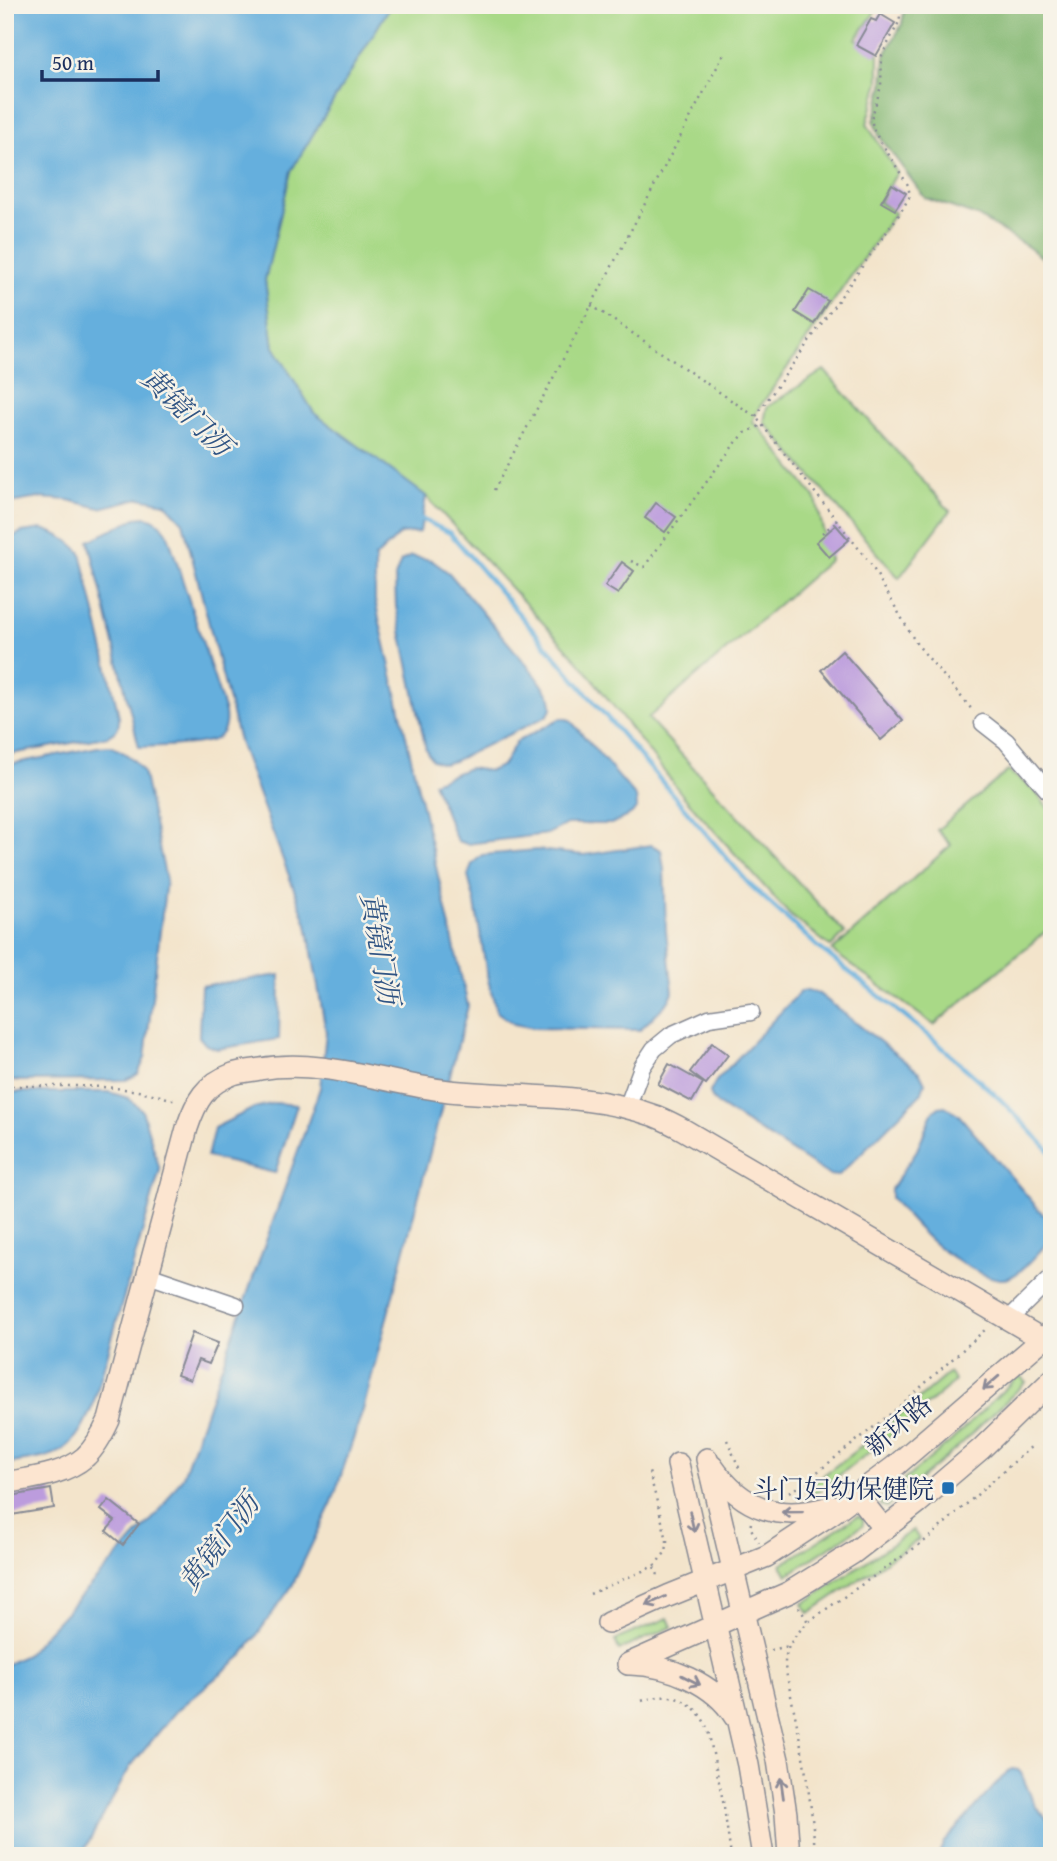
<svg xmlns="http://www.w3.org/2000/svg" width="1057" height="1861" viewBox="0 0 1057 1861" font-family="'Gentium Book Plus','Noto Serif SC',serif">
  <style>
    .green { fill: #a9d987; stroke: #628472; stroke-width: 2 }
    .forest { fill: #86b974; stroke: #507469; stroke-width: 2 }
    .water { fill: #65afdd; stroke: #406f9e; stroke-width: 2 }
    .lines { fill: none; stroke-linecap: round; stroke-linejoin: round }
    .stream { stroke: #65afdd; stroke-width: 4.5 }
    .building { fill: #bc9cdd }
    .street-casing { stroke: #878a94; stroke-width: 19 }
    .secondary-casing { stroke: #878a94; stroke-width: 24 }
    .path { stroke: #878a94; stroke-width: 2.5; stroke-dasharray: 2 5; stroke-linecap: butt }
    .street { stroke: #fff; stroke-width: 16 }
    .secondary { stroke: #fce5d0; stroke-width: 21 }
    .oneway { stroke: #8c8a97 }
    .poi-dot { fill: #1f6fb2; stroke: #f7f3e8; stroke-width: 2.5 }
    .labels { text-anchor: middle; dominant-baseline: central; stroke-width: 5; stroke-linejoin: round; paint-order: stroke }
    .street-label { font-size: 26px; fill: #1b2f5e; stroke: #f7f3e8 }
    .poi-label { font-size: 26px; fill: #1b2f5e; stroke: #f7f3e8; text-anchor: end }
    .water-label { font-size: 28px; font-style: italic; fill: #315584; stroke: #f7f3e8 }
  </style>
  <rect width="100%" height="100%" fill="#f7f3e8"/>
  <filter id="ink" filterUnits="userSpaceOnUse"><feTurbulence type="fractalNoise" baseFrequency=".0143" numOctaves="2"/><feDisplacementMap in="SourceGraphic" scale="14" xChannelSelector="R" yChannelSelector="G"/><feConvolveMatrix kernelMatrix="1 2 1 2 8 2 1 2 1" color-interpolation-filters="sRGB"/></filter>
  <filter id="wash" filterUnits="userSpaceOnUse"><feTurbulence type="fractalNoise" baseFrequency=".00686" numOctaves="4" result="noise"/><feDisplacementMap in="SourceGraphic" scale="28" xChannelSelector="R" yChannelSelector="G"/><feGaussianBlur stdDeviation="1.57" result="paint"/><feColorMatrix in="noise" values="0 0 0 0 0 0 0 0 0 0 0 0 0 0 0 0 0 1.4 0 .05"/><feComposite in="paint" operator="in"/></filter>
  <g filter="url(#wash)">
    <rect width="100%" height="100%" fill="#f3e4cb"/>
    <path class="green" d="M391,5h489l-24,34 23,14v29l-12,42 30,49 -18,29 16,11 -138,198 -5,11 8,6 56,71 14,61 -182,158 197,215 -14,14 -41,-32 -106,-118 -104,-134 -154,-167 -112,-83 -40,-66 -9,-67 26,-109z
      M824,370l126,141 -51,67 -135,-156 3,-15z
      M1008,771l26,19 18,23v113l-118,99 -102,-74 119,-106 -14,-15z
      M949,1373l6,8 -68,58 -74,56 -5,-8 72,-55z
      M1019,1375l7,7 -69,66 -70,59 -6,-1 -1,-6 71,-59z
      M857,1516l6,2v7l-76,50 -6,-10z
      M913,1530l6,9 -110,74 -6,-9z
      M668,1618l4,9 -53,23 -4,-10z"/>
    <path class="forest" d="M905,5h147v260l-24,-18 -51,-31 -52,-18 -45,-61 -6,-15 9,-36 2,-31 17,-31z"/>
    <path class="water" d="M5,5h386l-100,166 -26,109 9,67 40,66 112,83 -6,36 -20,2 -25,24v43l93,405 -105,404 -31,92 -40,84 -51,71 -64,53 -47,57 -49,89h-76v-191l21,-10 132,-142 25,-37 137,-388 6,-56 -19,-108 -67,-179 -57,-223 -18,-19 -25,-5 -40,10 -32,-8 -30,-2 -33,6z
      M146,517c10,2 15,7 21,15l58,180c1,10 1,19 -8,26 -11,8 -62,8 -78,9l-50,-206 47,-23z
      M42,529c16,5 28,11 39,24l38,163c1,12 -3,17 -14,21l-100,18v-215l17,-8z
      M411,556l20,4 18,13 88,104 14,21 1,10 -5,8 -93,45 -11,3 -11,-4 -6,-10 -30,-143 -1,-30 6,-16z
      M561,718l9,2 66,77 1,10 -5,7 -21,10h-44l-20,10 -80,10 -10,-3 -24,-59 36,-14 21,3 13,-6 13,-23z
      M110,746c15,6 24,13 33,25l23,109 -21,178 -7,16 -12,6 -121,1v-316l93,-18z
      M651,845l10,5 3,19 2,62 7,61 -4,9 -29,29 -106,-2 -20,-4 -17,-12 -9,-32 -13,-77 -7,-27 4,-12 10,-9 54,-5 48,5z
      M280,975l-1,64 -62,10 -11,-4 -7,-8 2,-51z
      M807,990l12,4 101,79 5,10 -4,11 -83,82 -9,-1 -5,-3 -107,-68 -5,-6 -2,-6 6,-11 81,-86 5,-4z
      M5,1092h104l19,6 14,12 18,60 -67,235c-22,52 -35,51 -88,59z
      M275,1103l22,2 -22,68 -68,-16 7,-29 40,-20z
      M945,1106l13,8 94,111v13c-12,12 -29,35 -44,40 -18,7 -67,-27 -80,-40 -13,-12 -25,-26 -37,-40v-9l26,-39 15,-37 7,-6z
      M1013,1769l5,1 3,3 14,33 17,18v32h-114l6,-14 63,-70z"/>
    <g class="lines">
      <path class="stream" d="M417,517l33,16 299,351 68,62 117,94 67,60 51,53"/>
    </g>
    <g id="blocks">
      <path class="building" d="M880,14l15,9 -19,33 -20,-11 15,-26 5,2z
        M892,184l14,9 -11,17 -14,-8z
        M809,290l19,11 -14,23 -19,-12z
        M656,503l20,14 -11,15 -20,-14z
        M836,525l13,15 -20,17 -13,-15z
        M622,562l12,9 -16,23 -13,-8z
        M842,651l61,70 -22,19 -60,-70z
        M712,1043l16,12 -22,29 -16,-12z
        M669,1064l34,19 -11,19 -34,-18z
        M192,1333l26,10 -9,21 -11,-4 -8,20 -13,-5z
        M51,1489l3,19 -49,8v-19z
        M109,1500l30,24 -16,21 -17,-14 9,-10 -14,-11z"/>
    </g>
  </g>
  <g filter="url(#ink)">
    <use href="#blocks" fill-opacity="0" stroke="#878a94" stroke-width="2"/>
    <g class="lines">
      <g class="street-casing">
        <path id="street" d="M983,723l23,18 46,54
          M627,1108l15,-41 12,-18 17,-14 38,-17 42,-6
          M148,1275l88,30
          M1009,1319l43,-42"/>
      </g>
      <g class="secondary-casing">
        <path id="secondary" d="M707,1459l71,301 8,54 3,42
          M678,1464l70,301 15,91
          M712,1466c31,45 69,56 121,40
          M5,1483c26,-5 59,-8 80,-26 11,-10 18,-24 24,-37l78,-292c9,-27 18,-44 46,-54 9,-3 18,-3 27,-5 64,-11 125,15 189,22 69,7 140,1 206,25 10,4 20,9 29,14l358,209
          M857,1495l27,34
          M608,1623l60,-27 99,-40 64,-42 63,-47 158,-136
          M628,1664l162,-72 63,-39 66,-51 62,-53 71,-69
          M630,1664c39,1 84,19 105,53"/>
      </g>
      <path class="path" d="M591,305l165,112 114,146 46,80 58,69
        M756,416l144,-203 10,-17 -2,-11 -33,-52 -4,-13 10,-34 1,-31 17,-33 3,-17
        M494,490l231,-438
        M822,533l16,-12
        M631,561l13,6 89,-121 12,-13 17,-8
        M5,1086c55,1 121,-5 173,16
        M727,1440l13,30
        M782,1493l9,-2 10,-6 93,-74 92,-82
        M751,1523l-1,4 9,15
        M654,1567l6,12
        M590,1594l64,-28 10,-12 3,-7v-7l-19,-72
        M799,1607l9,15
        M771,1650l18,-4
        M642,1701c30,-11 54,-1 66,29l15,71 8,55
        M815,1856c-3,-64 -17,-127 -30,-189 -1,-21 12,-35 27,-48l114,-79 106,-94"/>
      <use href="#street" class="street"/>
      <use href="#secondary" class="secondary"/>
    </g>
    <defs><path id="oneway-shaft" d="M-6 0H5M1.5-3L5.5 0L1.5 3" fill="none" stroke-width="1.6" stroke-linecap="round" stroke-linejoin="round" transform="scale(1.75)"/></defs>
    <g class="oneway">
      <use href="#oneway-shaft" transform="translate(991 1383) rotate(139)"/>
      <use href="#oneway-shaft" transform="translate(792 1512) rotate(179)"/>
      <use href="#oneway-shaft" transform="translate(692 1522) rotate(77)"/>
      <use href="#oneway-shaft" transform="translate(656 1601) rotate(155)"/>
      <use href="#oneway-shaft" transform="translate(691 1680) rotate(27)"/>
      <use href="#oneway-shaft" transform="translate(782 1788) rotate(-98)"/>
    </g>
  </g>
  <rect class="poi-dot" x="941" y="1481" width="14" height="14" rx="3.5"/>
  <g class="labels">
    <g class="street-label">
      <text transform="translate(898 1425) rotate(-40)">新环路</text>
    </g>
    <g class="poi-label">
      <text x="934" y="1488">斗门妇幼保健院</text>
    </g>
    <g class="water-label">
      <text transform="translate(187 411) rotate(44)">黄镜门沥</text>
      <text transform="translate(381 948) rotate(80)">黄镜门沥</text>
      <text transform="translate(218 1542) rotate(-53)">黄镜门沥</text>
    </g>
  </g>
  <rect width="1057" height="1861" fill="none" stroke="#f7f3e8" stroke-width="28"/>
  <path d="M42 70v10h116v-10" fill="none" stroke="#1b2f5e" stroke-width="3.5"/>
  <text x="52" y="70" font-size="21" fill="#1b2f5e" stroke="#f7f3e8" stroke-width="5" paint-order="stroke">50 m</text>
</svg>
